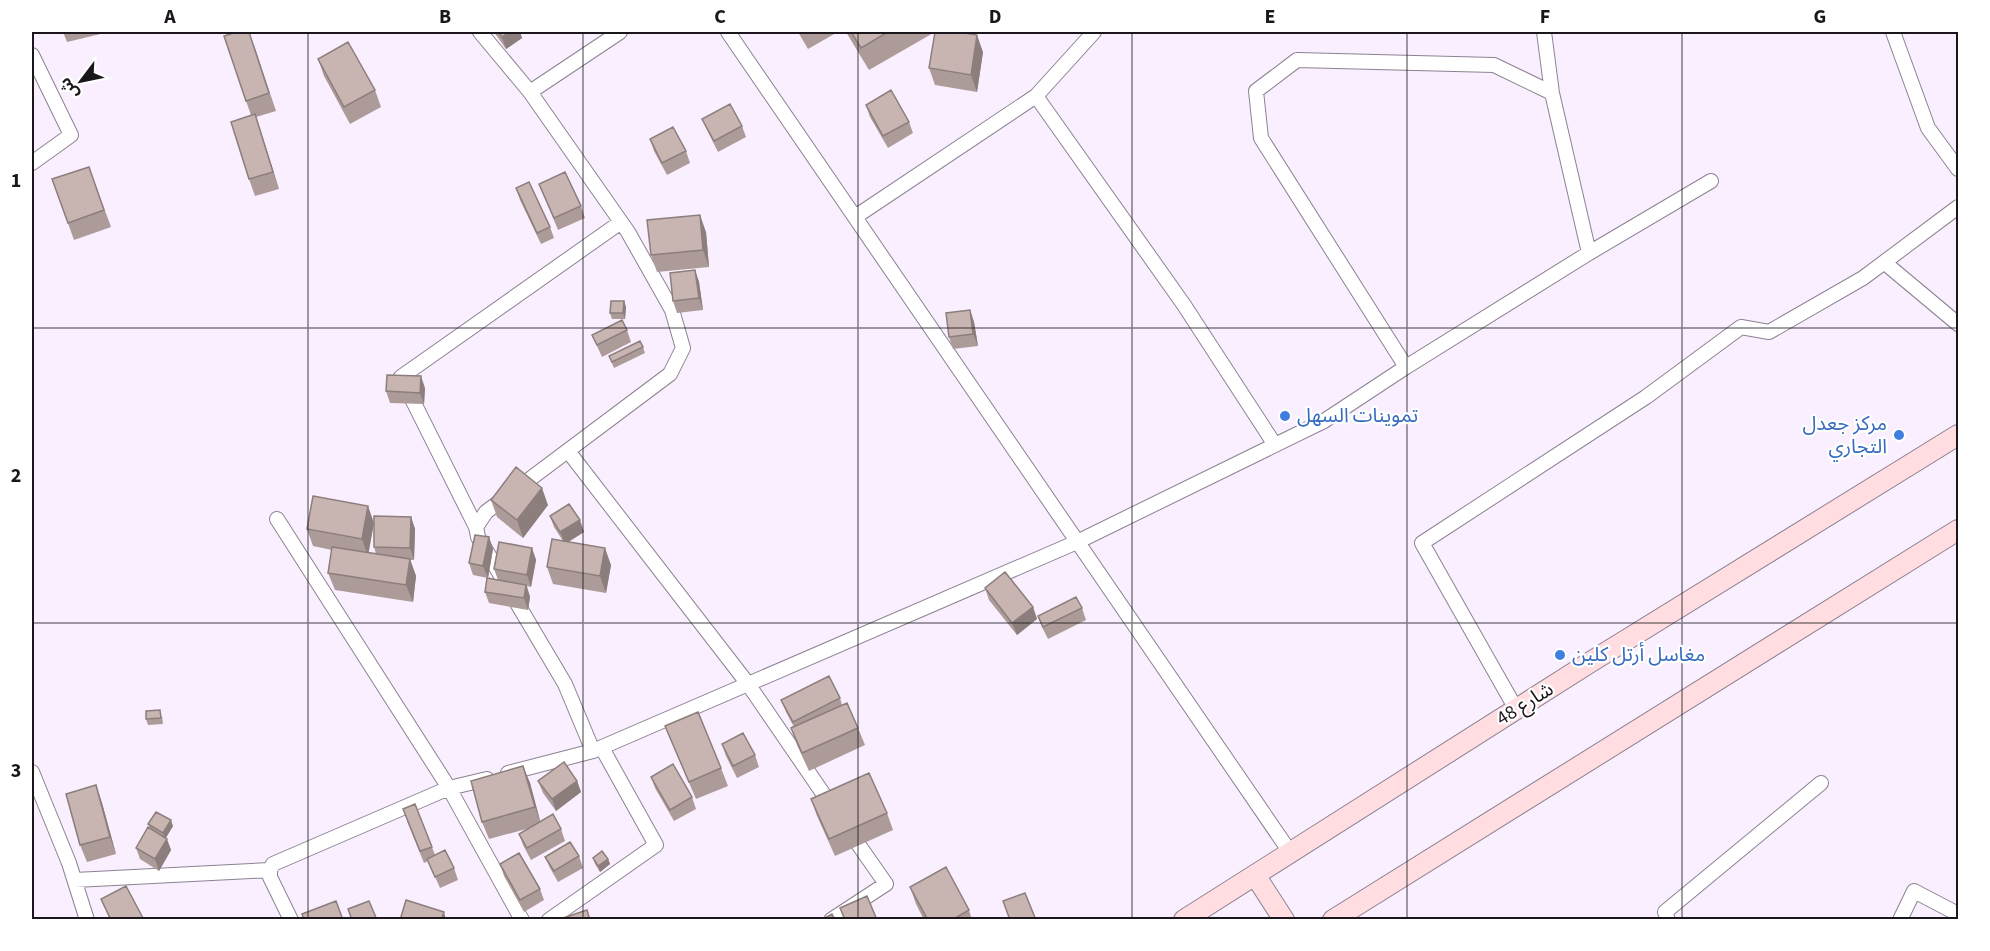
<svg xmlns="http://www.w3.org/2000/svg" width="1990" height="951" viewBox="0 0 1990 951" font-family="'Source Sans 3','Noto Sans Arabic',sans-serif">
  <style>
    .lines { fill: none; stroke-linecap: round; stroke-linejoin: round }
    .street-casing { stroke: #8c8291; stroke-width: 16 }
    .secondary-casing { stroke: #8c8291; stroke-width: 22 }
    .street { stroke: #fff; stroke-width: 14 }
    .secondary { stroke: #ffdde1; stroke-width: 20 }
    .wall { fill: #ac9b98 }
    .shaded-wall { fill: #8c7e7c }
    .building { fill: #c8b4b1; stroke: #8c7e7c; stroke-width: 1.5 }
    .grid { fill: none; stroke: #1a161c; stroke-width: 1.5; stroke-opacity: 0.55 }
    .shop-dot { fill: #3f7fe0; stroke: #fff; stroke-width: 2 }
    .labels { text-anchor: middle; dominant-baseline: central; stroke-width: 4.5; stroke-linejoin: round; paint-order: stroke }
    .shop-label { font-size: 20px; fill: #366cbe; stroke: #fff; text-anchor: start }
    .street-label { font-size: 20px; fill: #1a161c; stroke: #fff }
    .neatline { fill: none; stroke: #1a161c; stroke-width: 2 }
    .grid-label { font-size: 20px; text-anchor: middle; font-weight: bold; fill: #1a161c }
  </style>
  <rect width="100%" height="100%" fill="#faefff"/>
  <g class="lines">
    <g class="street-casing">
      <path id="street" d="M728,32l562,820
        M1094,32l-58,64 148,209 91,140
        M1544,32l8,61 37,160
        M1893,32l35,96 30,41
        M32,55l39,80 -39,28
        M530,92l90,-60
        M855,217l181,-121
        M621,222l-220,155 75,150 2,10 87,147 28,67 484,-209 247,-121 82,-54 183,-114 122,-72
        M1885,263l73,61
        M1406,367l-145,-229 -5,-47 41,-31 197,5 58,28
        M568,451l180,233 85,124
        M277,519l172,269 73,132
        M476,527l10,-15 184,-138 13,-26 -11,-38 -44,-78 -98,-140 -50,-60
        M1516,709l-94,-166 224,-146 95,-70 28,5 94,-54 95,-71
        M32,772l37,91 18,57
        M508,773l85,-22
        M75,880l195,-10
        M291,920l-21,-43v-7l3,-6 176,-76 38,-9
        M549,920l107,-75 -54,-97
        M831,920l55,-36 -37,-53
        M1668,920l-3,-8 156,-129
        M1900,920l14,-29 44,23"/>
    </g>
    <g class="secondary-casing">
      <path id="secondary" d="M1255,875l29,45
        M1184,920l405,-257 369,-228
        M1333,920l625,-390"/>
    </g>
    <use href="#street" class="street"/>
    <use href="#secondary" class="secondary"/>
  </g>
  <path class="wall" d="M63,32h46l-42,10z
    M494,32h26l2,6 -16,11z
    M798,32h38v1l-28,16z
    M846,32h89l-66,38z
    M254,45l22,66 -20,6 23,72 -24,7 -6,-17 2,-64 -5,-14z
    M983,52l-6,40 -42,-7 -6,-17z
    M318,59l57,31 6,17 -31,17 -26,-48z
    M866,105l43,17 4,11 -25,15 -18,-31z
    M702,119l40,7 4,11 -28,15 -11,-22z
    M650,139l36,12 4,12 -23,12 -13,-24z
    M89,167l22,60 -37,13 -22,-61z
    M539,184l42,22 4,12 -27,12z
    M516,188l34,39 4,11 -13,6 -21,-44z
    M706,232l3,35 -52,5 -6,-17z
    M695,270l4,12 4,28 -26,3 -4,-12z
    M624,301l2,6 -1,12h-13l-2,-6z
    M970,310l4,12 4,24 -25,3 -4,-12z
    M627,330l4,12 -29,15 -10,-22z
    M643,347l2,6 -31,15 -5,-12z
    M425,388l-1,16 -34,-1 -4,-12z
    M491,500l57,5 -25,33 -26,-21z
    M550,516l34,16 -16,10 43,23 -5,28 -53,-9 -6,-17 16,-26 -9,-14z
    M411,517l4,12 -1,31h-4l6,16 -3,26 -78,-12 -7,-17 4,-23 -19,-4 -6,-17 67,-6 -6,30 8,1 -2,-7z
    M489,537l4,12 -5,29 -15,-3 -4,-12z
    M532,548l4,12 -5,27 -4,-1 3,11 -2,13 -39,-7 -4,-11 13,-12 -4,-11z
    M985,588l48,19 4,12 -20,16 -28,-35z
    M1082,608l4,12 -38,19 -6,-12 -4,-11z
    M840,698l2,7 16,23 7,17 -56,26 -12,-26 -6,-17 3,-1 -8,-15 -5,-12z
    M162,716l1,8 -15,1 -2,-6z
    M665,726l56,42 7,18 -32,13 -24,-56z
    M722,744l33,11 4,12 -22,11 -11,-22z
    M523,766l7,17 10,38 21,8 4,12 -34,19 -8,-15 -4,-11 11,-6 -41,11 -7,-17z
    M651,777l41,20 4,12 -22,12 -19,-33z
    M538,781h39l4,11 -25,19 -13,-18z
    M96,785l6,18 14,51 -29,8 -7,-17z
    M811,799l76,14 6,17 -58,26 -18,-40z
    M415,804l20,51 19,13 4,12 -18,8 -12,-27 -4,2 -17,-42z
    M148,824l25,2 -7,12 5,12 -12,21 -19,-12 -4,-11 14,-20z
    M579,856l4,12 -25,14 -8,-14 -5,-11z
    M593,858l15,1 2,5 -10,8 -5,-8z
    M500,864l40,25 4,11 -20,12 -20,-36z
    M910,887l59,23 3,10h-48l-8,-16z
    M101,899l43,21h-34z"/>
  <path class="shaded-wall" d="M510,32h10l2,6 -16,11 -4,-12z
    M977,35l6,17 -6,40 -6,-17z
    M255,114l6,18 18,57 -6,-17z
    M700,215l6,17 3,35 -6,-17z
    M695,270l4,12 4,28 -4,-12z
    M624,301l2,6 -1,12 -2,-6z
    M970,310l4,12 4,24 -5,-12z
    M421,376l4,12 -1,16 -4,-11z
    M542,488l6,17 -25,33 -6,-18z
    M368,506l6,17 -6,33 -6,-17z
    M411,517l4,12 -1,31 -4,-12z
    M580,520l4,12 -19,12 -5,-12z
    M489,537l4,12 -5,29 -5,-12z
    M532,548l4,12 -5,27 -4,-12z
    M605,548l6,17 -5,28 -6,-17z
    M410,559l6,17 -3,26 -7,-17z
    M526,585l4,12 -2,13 -4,-12z
    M1033,607l4,12 -20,16 -5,-12z
    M523,766l7,17 11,41 -6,-17z
    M577,781l4,11 -25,19 -4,-12z
    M96,785l6,18 14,51 -6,-17z
    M171,820l2,6 -8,13 -2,-6z
    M167,839l4,11 -12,21 -4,-12z
    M608,859l2,5 -10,8 -2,-6z
    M444,912l2,8h-5z"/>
  <path class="building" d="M237,32h12l20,61 -23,8 -22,-65z
    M498,32h12l-8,5z
    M851,32h37l-27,16z
    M935,32h23l19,3 -6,40 -42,-7z
    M348,42l27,48 -31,17 -26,-48z
    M891,90l18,32 -26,14 -17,-31z
    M730,104l12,22 -28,15 -12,-22z
    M255,114l18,58 -24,7 -18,-57z
    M673,127l13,24 -24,12 -12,-24z
    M89,167l15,43 -36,13 -16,-44z
    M565,172l16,34 -27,12 -15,-34z
    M529,182l21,45 -13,6 -21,-45z
    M700,215l3,35 -52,5 -4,-35z
    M695,270l4,28 -26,3 -3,-28z
    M611,301h13l-1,12h-13z
    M970,310l3,24 -24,3 -3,-24z
    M622,320l5,10 -30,15 -5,-10z
    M640,341l3,6 -31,15 -3,-6z
    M387,375l34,1 -1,17 -34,-2z
    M516,467l26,21 -25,32 -26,-20z
    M313,496l55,10 -6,33 -55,-10z
    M569,504l11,16 -20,12 -10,-16z
    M374,516l37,1 -1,31 -36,-1z
    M475,535l14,2 -6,29 -14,-3z
    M552,539l53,9 -5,28 -53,-9z
    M499,542l33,6 -5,27 -33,-6z
    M332,547l78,12 -4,26 -78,-12z
    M1005,572l28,35 -21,16 -27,-35z
    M487,578l39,7 -2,13 -39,-6z
    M1076,597l6,11 -39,19 -5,-11z
    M829,676l11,22 -47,24 -12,-22z
    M847,703l11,25 -56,25 -11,-25z
    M160,710l1,8 -15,1v-8z
    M698,712l23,56 -32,14 -24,-56z
    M743,733l12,22 -22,11 -11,-22z
    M564,762l13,19 -25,18 -14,-18z
    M673,764l19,33 -22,13 -19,-33z
    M523,766l12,41 -53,15 -11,-41z
    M869,773l18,40 -58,26 -18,-40z
    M96,785l14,52 -30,8 -14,-51z
    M415,804l17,43 -12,4 -17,-42z
    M156,812l15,8 -8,13 -15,-9z
    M553,814l8,15 -34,19 -8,-14z
    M148,827l19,12 -12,20 -19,-11z
    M570,842l9,14 -25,15 -9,-14z
    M445,850l9,18 -19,9 -8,-18z
    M602,851l6,8 -10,7 -5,-8z
    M519,853l21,36 -20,11 -20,-36z
    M946,867l23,43 -17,10h-24l-18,-33z
    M126,886l18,34h-33l-10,-21z
    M1025,893l11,27h-26l-7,-19z
    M867,896l10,24h-32l-5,-12z
    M406,900l38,12 -3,8h-41z
    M336,901l7,19h-39l-2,-6z
    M369,901l8,19h-25l-4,-11z
    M587,910l3,10h-33z
    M832,914l3,6h-14z"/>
  <path class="grid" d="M308,32v888M583,32v888M858,32v888M1132,32v888M1407,32v888M1682,32v888M32,328h1926M32,623h1926"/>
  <g class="shop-dot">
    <circle cx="1285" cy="416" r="6"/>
    <circle cx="1899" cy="435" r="6"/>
    <circle cx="1560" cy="655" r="6"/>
  </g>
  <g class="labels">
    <g class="shop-label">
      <text x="1297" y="416">تموينات السهل</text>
      <text x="1887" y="424" text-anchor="end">مركز جعدل<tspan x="1887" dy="23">التجاري</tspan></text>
      <text x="1572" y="655">مغاسل أرتل كلين</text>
    </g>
    <g class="street-label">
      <text transform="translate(1525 704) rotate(-32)">شارع 48</text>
    </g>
  </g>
  <rect width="1990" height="951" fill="none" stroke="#ffffff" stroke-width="66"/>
  <g transform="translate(81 81) rotate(238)" stroke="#ffffff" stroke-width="4.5" paint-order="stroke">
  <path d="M0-4.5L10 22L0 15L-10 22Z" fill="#1a161c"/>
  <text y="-9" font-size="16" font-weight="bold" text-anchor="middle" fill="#1a161c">ش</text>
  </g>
  <rect x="33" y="33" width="1924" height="885" class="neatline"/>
  <g class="grid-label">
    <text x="170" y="23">A</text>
    <text x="445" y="23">B</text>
    <text x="720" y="23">C</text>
    <text x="995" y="23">D</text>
    <text x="1270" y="23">E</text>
    <text x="1545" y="23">F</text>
    <text x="1820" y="23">G</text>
    <text x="16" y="187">1</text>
    <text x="16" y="482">2</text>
    <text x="16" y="777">3</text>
  </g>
</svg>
